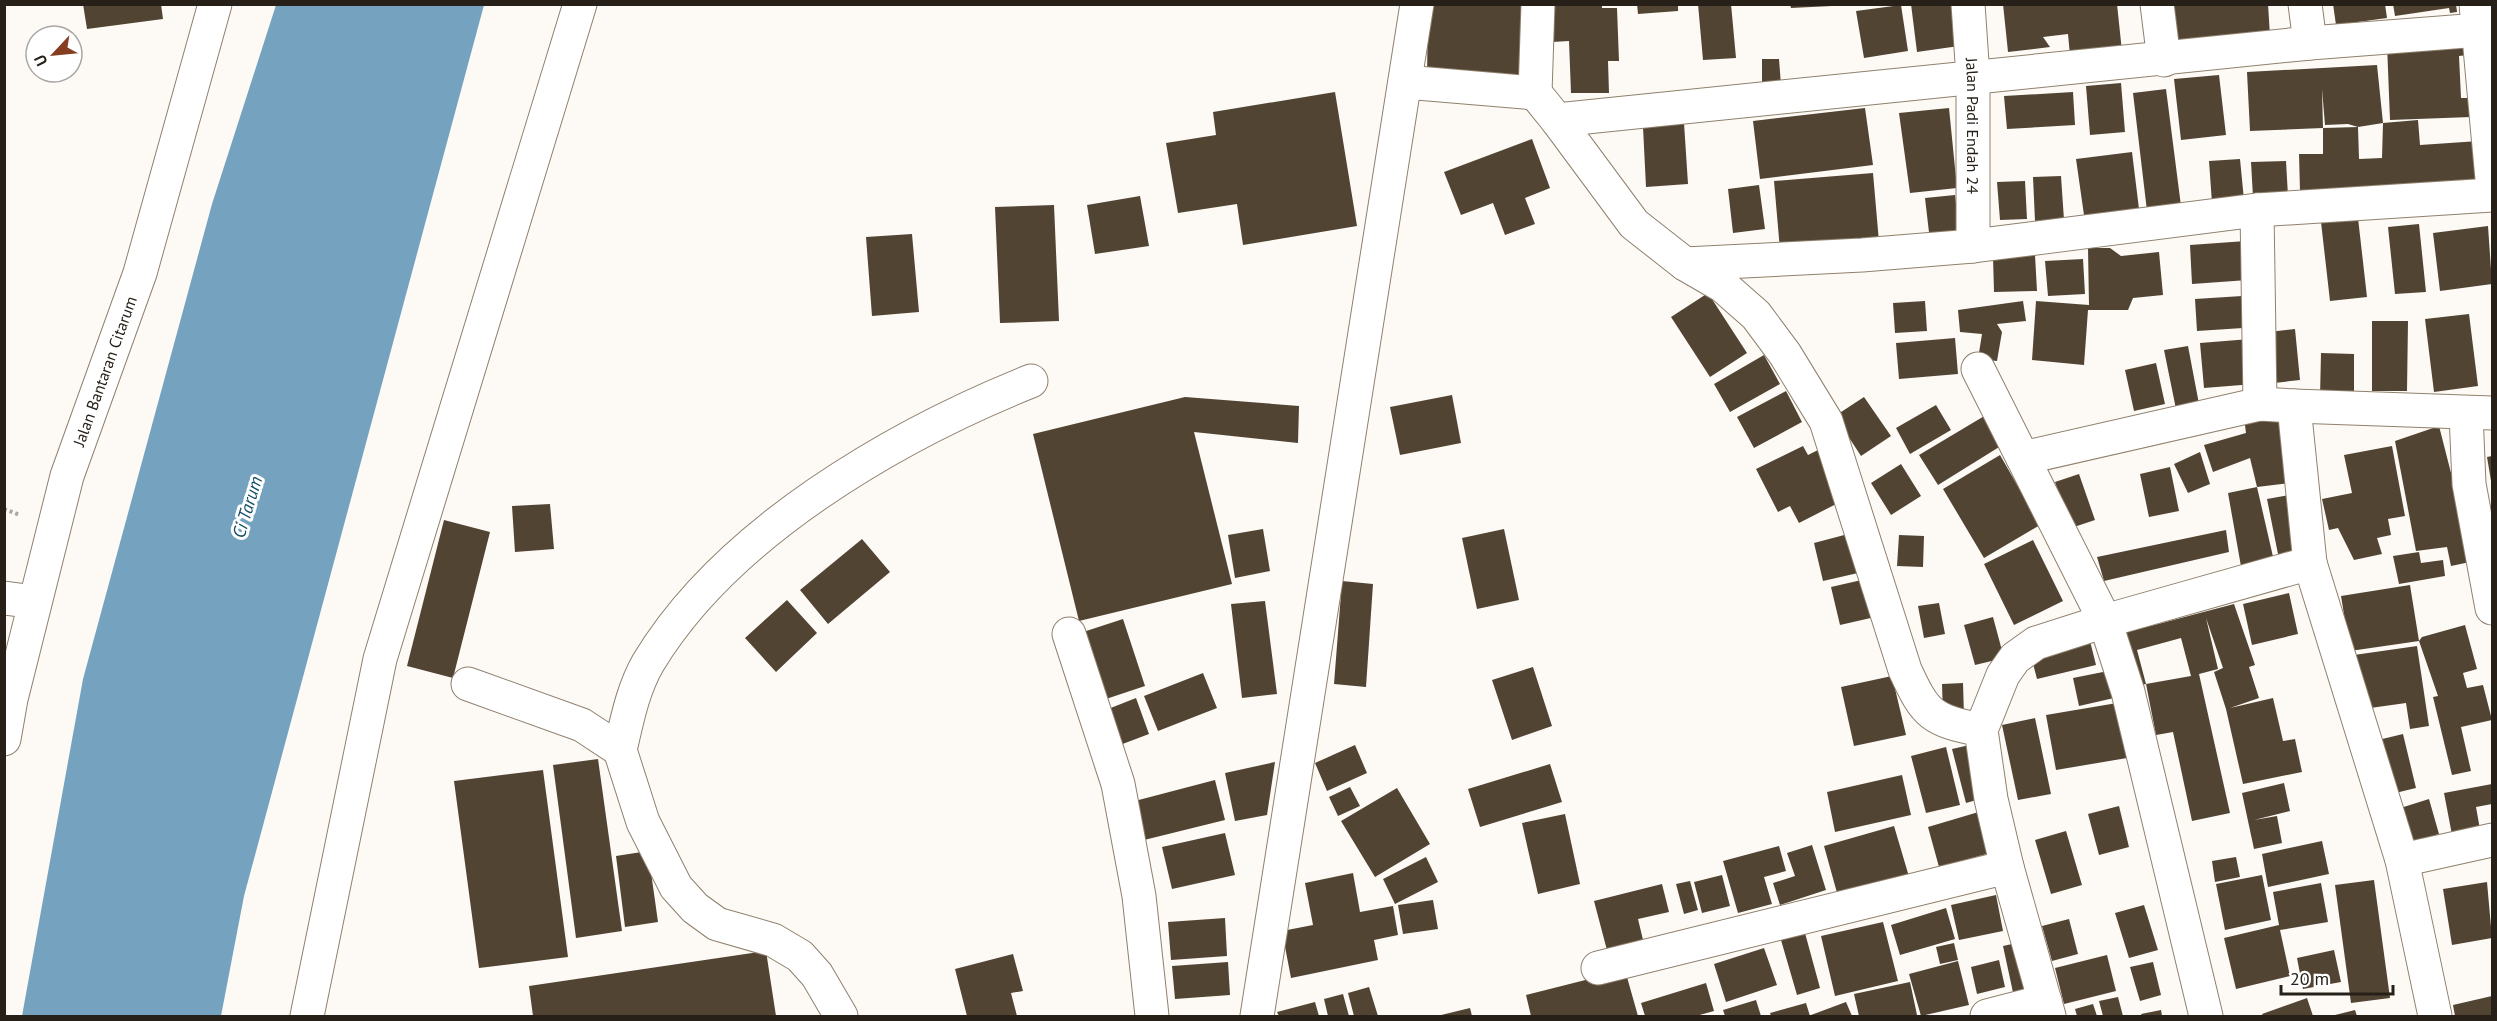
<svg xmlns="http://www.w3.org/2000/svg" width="2497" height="1021" viewBox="0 0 2497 1021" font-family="'PT Sans',sans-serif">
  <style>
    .water { fill: #75a3bf }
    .building { fill: #524433 }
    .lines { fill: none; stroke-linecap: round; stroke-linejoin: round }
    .minor-casing { stroke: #8f806d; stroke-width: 35 }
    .path { stroke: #aaa6a0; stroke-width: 4; stroke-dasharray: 3 3; stroke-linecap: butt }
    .minor { stroke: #fff; stroke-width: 33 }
    .labels { text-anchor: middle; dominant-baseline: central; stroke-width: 6; stroke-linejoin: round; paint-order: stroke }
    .street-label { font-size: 16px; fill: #262018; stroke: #fff }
    .water-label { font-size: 18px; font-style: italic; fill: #124d69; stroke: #fff }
  </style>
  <rect width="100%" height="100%" fill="#fdfaf6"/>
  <path class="water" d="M276,5h208l-240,891 -23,120h-199l61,-337 129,-475z"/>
  <path class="building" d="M83,4h78l2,15 -76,10z
    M1428,4h95l-1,76 -95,-1z
    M1550,4h52v4h15l2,53h-11l1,32h-38l-2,-52 -17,1z
    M1637,4h41v7l-40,3z
    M1698,4h33l5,54 -33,2z
    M1790,4h42v2l-41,2z
    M1911,4h42l6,42 -42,6z
    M2003,4h114l6,57 -52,5 -3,-32 -25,3 7,10 -42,5z
    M2172,4h96l2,32 -96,12z
    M2333,4h52l2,14 -51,7z
    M2393,4h63l1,8 -7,1 -1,-5 -54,8z
    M1901,5l7,46 -44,7 -8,-47z
    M2463,41l5,14 -9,1 2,42h10v19l-81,3 -3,-76z
    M1762,59h17l2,26h-19z
    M2377,65l6,58 -25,4 -10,-3 -23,1 -3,-36 1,39 -73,3 -3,-59z
    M2219,75l7,60 -45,5 -7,-61z
    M2121,83l4,49 -35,3 -4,-49z
    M2166,89l15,117 -34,5 -14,-118z
    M1335,92l22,134 -114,19 -6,-41 -59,9 -12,-70 50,-8 -3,-23z
    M2073,92l2,33 -68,4 -3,-33z
    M1865,108l8,57 -113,14 -7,-58z
    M1949,108l8,80 -47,5 -11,-80z
    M2418,120l2,25 59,-4 3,45 -182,5 -1,-37h24v-26l35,-1 1,32 23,-1 1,-35z
    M1684,123l4,61 -42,3 -3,-60z
    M1532,139l18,49 -25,10 10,26 -30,11 -12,-32 -32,12 -17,-43z
    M2132,152l7,57 -55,6 -8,-56z
    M2240,159l4,41 -32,3 -3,-42z
    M2286,161l2,35 -35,1 -2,-35z
    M1873,173l6,69 -99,8 -6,-69z
    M2061,176l3,44 -29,1 -2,-44z
    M2025,181l2,38 -27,1 -3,-38z
    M1759,185l6,44 -32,4 -5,-44z
    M1955,195l5,43 -30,3 -5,-43z
    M1140,196l9,50 -54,8 -8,-49z
    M1054,205l5,116 -59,2 -5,-116z
    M2358,218l9,79 -37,4 -9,-79z
    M2419,224l7,68 -31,2 -7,-67z
    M2488,226l4,58 -52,7 -7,-58z
    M912,234l7,78 -47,4 -6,-79z
    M2246,241l2,39 -56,4 -2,-39z
    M2088,248h22l11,8 38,-4 4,43 -30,3 -5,12h-40l-4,55 -52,-5 4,-59 53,4z
    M2035,255l2,36 -43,1 -1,-35z
    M2083,259l2,35 -37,2 -3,-35z
    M1708,293l39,60 -37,24 -39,-60z
    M2242,296l1,32 -46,3 -2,-32z
    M1925,301l2,30 -32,2 -2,-30z
    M2023,301l3,20 -29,3 5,8 -5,29 -19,-2 4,-25 -22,-2 -2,-22z
    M2469,314l9,72 -44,6 -9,-73z
    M2372,321h36l-1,70h-35z
    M2295,329l5,51 -26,3 -5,-51z
    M1955,338l3,36 -59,5 -3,-36z
    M2250,339l4,45 -50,4 -4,-45z
    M2188,346l11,58 -23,5 -12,-59z
    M2321,353l33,1v44l-34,-1z
    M1764,355l16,29 -50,28 -16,-28z
    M2156,363l9,41 -31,7 -9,-41z
    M1786,391l16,31 -48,26 -17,-31z
    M1452,395l9,48 -61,12 -10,-48z
    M1185,397l114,9 -1,37 -104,-11 38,152 -153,37 -46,-187z
    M1864,397l27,39 -30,20 -26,-40z
    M1936,405l15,25 -41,24 -14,-26z
    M2261,412h23l5,71 -32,4 -7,-29 -37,14 -9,-27 42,-12 -1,-8z
    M1986,415l18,29 -66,41 -19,-30z
    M2439,426l22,86 9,50 -19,4 -4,-19 -31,4 -21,-110z
    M1803,446l5,9 10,-5 26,50 -45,23 -9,-17 -12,6 -22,-43z
    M2392,446l13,70 -17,3 3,16 -14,3 5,16 -28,6 -16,-32 -9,2 -7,-31 30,-6 -8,-38z
    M2200,452l10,32 -22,9 -14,-29z
    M2000,455l40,70 -56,33 -41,-69z
    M2492,456v25h-1l-4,-24z
    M1901,464l20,32 -30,19 -20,-32z
    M2170,467l9,44 -30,6 -9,-43z
    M2079,474l16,46 -24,8 -16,-46z
    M2257,487l17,74 -32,11 -14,-79z
    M2289,495l12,59 -22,5 -12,-60z
    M550,504l4,45 -39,3 -3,-46z
    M444,520l46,12 -37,146 -46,-12z
    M1263,529l7,42 -35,7 -7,-43z
    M1504,529l15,71 -42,9 -15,-71z
    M2226,530l3,22 -125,29 -7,-24z
    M1848,534l10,39 -35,8 -9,-38z
    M1899,535l25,1 -1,31 -26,-1z
    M862,539l28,33 -62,52 -28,-34z
    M2033,540l30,61 -49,24 -30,-61z
    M2419,552l2,11 22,-3 2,16 -46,8 -6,-28z
    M1866,579l9,38 -35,8 -9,-38z
    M1342,581l31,3 -7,103 -32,-3z
    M2410,585l9,56 3,-4 43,-12 12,44 -14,4 4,15 16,-3 9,35 -31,7 10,44 -19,4 -19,-78 5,-1 -19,-55 -69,10 -9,-55z
    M2289,593l9,41 -46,11 -9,-41z
    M787,600l30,33 -41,39 -31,-34z
    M1265,601l12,93 -35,4 -11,-94z
    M1939,603l6,31 -21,4 -6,-32z
    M2234,604l21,61 -6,2 10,31 -29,10 43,-10 10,43 12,-2 7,33 -59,12 -17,-75 -12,-37 9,-4 -17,-50 12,51 -19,5 31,139 -38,8 -19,-89 -17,3 -10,-51 45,-8 -10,-38 -44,12 9,34 -13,3 -13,-53z
    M1993,617l11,41 -29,7 -11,-40z
    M1123,619l22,67 -45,15 -23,-67z
    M2089,637l7,28 -59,14 -7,-27z
    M2417,646l12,80 -19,3 -4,-26 -50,7 -9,-54z
    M1533,667l19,59 -40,14 -20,-60z
    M2108,671l6,27 -35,8 -6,-28z
    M1203,673l14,35 -59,23 -14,-35z
    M1892,676l14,59 -52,11 -13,-59z
    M1963,683l1,33 -21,1 -1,-33z
    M1136,698l13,36 -37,14 -14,-35z
    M2117,703l10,55 -71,12 -10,-55z
    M2035,718l16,76 -33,6 -16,-75z
    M2403,734l13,54 -29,7 -13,-54z
    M1974,744l13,53 -21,6 -14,-54z
    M1355,745l12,28 -40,18 -12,-28z
    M1946,747l14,58 -34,8 -15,-57z
    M598,759l24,172 -46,7 -23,-173z
    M1275,762l-8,53 -32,6 -10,-48z
    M1550,764l12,38 -82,25 -12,-38z
    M543,770l25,187 -89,11 -25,-187z
    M1902,775l9,40 -76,17 -8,-40z
    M1215,780l10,40 -85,21 -9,-39z
    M2284,783l6,28 -36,9 23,-4 5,27 -28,6 -12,-56z
    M2492,784v20l-16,3 5,28 -28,5 -9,-47z
    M1350,787l10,19 -22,10 -9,-19z
    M1397,788l33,56 -55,33 -34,-56z
    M2429,799l10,35 -38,12 -10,-35z
    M2119,806l10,41 -30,8 -11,-41z
    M1982,811l12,41 -55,15 -11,-40z
    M1565,814l15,70 -42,10 -16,-71z
    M1894,826l16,54 -71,20 -15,-54z
    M2066,831l16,54 -31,9 -16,-54z
    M1225,833l10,42 -63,14 -10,-42z
    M2322,841l7,33 -61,13 -6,-33z
    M1812,845l14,45 -46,15 -7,-22 22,-7 -8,-23z
    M1779,846l7,25 -22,6 8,27 -34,9 -15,-52z
    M648,851l10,71 -33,5 -9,-71z
    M1426,857l12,25 -43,22 -12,-25z
    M2236,857l4,20 -25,5 -3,-21z
    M1353,873l7,39 33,-6 5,29 -24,5 4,20 -87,18 -9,-47 31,-6 -8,-42z
    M1722,875l8,31 -28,7 -8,-31z
    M2262,875l9,45 -46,10 -9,-46z
    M2374,880l16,118 -39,5 -16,-118z
    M1690,881l8,29 -14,4 -8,-30z
    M2487,882l5,56 -40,7 -9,-56z
    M2321,883l7,39 -48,8 10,46 -54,13 -12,-51 55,-13 -6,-33z
    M1662,884l7,28 -31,7 6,25 -36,10 -14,-53z
    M1996,895l7,36 -44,9 -8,-35z
    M1433,900l5,29 -35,5 -5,-29z
    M2144,905l14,45 -29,8 -14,-45z
    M1946,908l9,31 -55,16 -9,-30z
    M1225,918l2,38 -56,4 -3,-38z
    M2069,919l9,35 -26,7 -10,-35z
    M1883,922l15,59 -63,15 -14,-60z
    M1805,933l15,55 -23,7 -16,-55z
    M2021,942l11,51 -18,4 -11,-51z
    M1954,943l4,17 -18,4 -4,-17z
    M1764,948l13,37 -51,17 -12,-38z
    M2334,950l7,32 -38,7 -6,-31z
    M766,951l10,65h-243l-4,-30z
    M1013,954l10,37 -12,2 6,23h-50l-12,-47z
    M2107,955l9,36 -52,13 -9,-36z
    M1999,960l6,27 -28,7 -6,-27z
    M1958,961l11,44 -48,11 -12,-42z
    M1228,962l2,33 -55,4 -3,-33z
    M2153,962l8,33 -21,6 -10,-34z
    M1625,970l13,46h-107l-5,-21z
    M1910,982l7,33 -58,1 -5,-22z
    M1706,983l8,28 -18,5h-51l-4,-13z
    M1369,987l9,29h-24l-6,-23z
    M1343,994l6,22h-21l-4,-17z
    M2492,996v20h-37l-2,-11z
    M2118,997l5,19h-20l-4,-15z
    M2307,998l6,18h-50l-1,-2z
    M1756,1000l5,16h-36l-2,-6z
    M1315,1002l4,14h-40l-2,-4z
    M1846,1002l6,14h-40l-1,-1z
    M1806,1003l4,13h-39l-1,-3z
    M2093,1004l4,12h-20l-2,-7z
    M1470,1008l2,8h-35z
    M2161,1010l1,6h-20l-1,-2z
    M2355,1010l2,6h-26z"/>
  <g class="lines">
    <g class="minor-casing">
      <g id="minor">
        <path id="s1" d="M1968,4l5,73v169"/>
        <path d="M2157,4l7,56"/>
        <path d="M2305,4l5,39"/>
        <path d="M2476,4l16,175"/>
        <path d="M1405,82l130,11 22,27 753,-77 169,-13"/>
        <path d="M1535,93l3,-89"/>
        <path d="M1557,120l77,104 51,40 38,22 33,29 29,39 41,67 79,249c21,46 27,50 76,60l10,69 16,68 42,149"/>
        <path d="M2257,210l3,194"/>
        <path d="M1685,264l177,-9 111,-9 284,-36 235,-15"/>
        <path d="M1978,369l127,252 23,71 78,324"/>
        <path d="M2294,406l198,7"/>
        <path d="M2466,413l3,71 23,124"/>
        <path d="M2023,458l237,-54 34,2 16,157"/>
        <path d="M4,598l31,4"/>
        <path d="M1069,634l49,150 21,112 13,120"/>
        <path d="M468,684l114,41 38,25 23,72 33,65 19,21 22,16 56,16 27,16 17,19 24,41"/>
        <path d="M1981,730l22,-55 12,-17 21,-15 69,-22 205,-58 92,297 90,-20"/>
        <path id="s2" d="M4,739l7,-40 56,-223 73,-203 75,-269"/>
        <path d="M620,750c7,-30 13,-61 28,-87 78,-130 246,-227 383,-282"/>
        <path d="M2402,860l33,156"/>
        <path d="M1598,968l409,-101"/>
        <path d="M307,1016l73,-357 200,-655"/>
        <path d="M1257,1016l160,-1012"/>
        <path d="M1987,1016l58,-15"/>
      </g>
    </g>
    <path class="path" d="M4,509l16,6"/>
    <use href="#minor" class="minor"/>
  </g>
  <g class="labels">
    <g class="street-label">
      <text stroke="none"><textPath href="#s1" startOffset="122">Jalan Padi Endah 24</textPath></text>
      <text stroke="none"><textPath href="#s2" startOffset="382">Jalan Bantaran Citarum</textPath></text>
    </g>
    <g class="water-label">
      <text transform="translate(247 507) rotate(-73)">Ci Tarum</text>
    </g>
  </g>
  <rect width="2497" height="1021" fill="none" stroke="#262018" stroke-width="12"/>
  <g transform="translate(54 54) rotate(244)"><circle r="28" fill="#ffffff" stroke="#a8a6a3" stroke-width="1.5"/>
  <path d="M0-4.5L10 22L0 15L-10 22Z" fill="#863e21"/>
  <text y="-9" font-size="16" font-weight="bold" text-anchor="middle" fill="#262018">U</text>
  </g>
  <path d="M2281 985v9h112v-9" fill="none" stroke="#262018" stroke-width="3"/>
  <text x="2290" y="985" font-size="18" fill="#262018" stroke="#ffffff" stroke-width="4.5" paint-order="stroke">20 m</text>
</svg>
